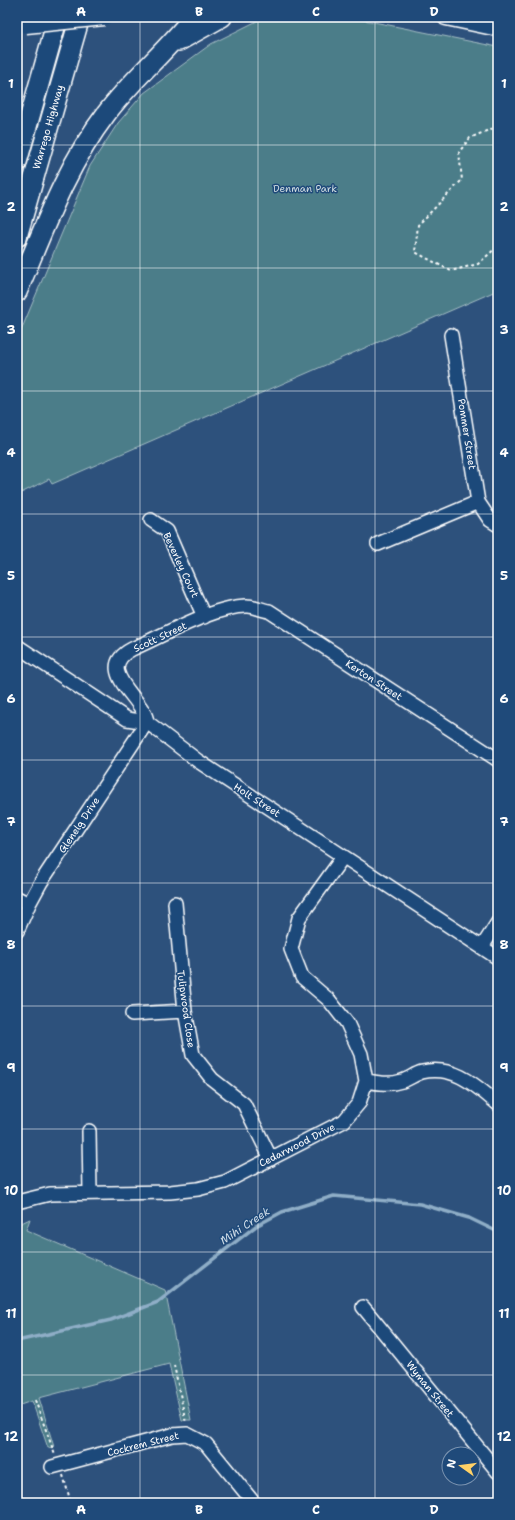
<svg xmlns="http://www.w3.org/2000/svg" width="515" height="1520" viewBox="0 0 515 1520" font-family="'Shantell Sans',sans-serif">
  <style>
    .green { fill: #4b7d89; stroke: #a5bec4 }
    .lines { fill: none; stroke-linecap: round; stroke-linejoin: round }
    .stream { stroke: #8faec7; stroke-width: 3.5 }
    .minor-casing { stroke: #fff; stroke-width: 16 }
    .major-casing { stroke: #fff; stroke-width: 19 }
    .highway-casing { stroke: #fff; stroke-width: 22 }
    .path { stroke: #fff; stroke-width: 2; stroke-dasharray: 3 3; stroke-linecap: butt }
    .minor { stroke: #1f4a7a; stroke-width: 13 }
    .major { stroke: #1f4a7a; stroke-width: 16 }
    .highway { stroke: #1f4a7a; stroke-width: 19 }
    .major-bridge-casing { stroke: #fff; stroke-width: 19; stroke-linecap: butt }
    .major-bridge { stroke: #1f4a7a; stroke-width: 16 }
    .grid { fill: none; stroke: #fff; stroke-width: 1; stroke-opacity: 0.55 }
    .labels { text-anchor: middle; dominant-baseline: central; stroke-width: 3; stroke-linejoin: round; paint-order: stroke }
    .street-label { font-size: 10px; fill: #fff; stroke: #1f4a7a }
    .park-label { font-size: 10px; fill: #d2dee2; stroke: #1f4a7a }
    .water-label { font-size: 11px; font-style: italic; fill: #d0dde8; stroke: #1f4a7a }
    .neatline { fill: none; stroke: #fff; stroke-width: 1.5 }
    .grid-label { font-size: 13px; text-anchor: middle; font-weight: bold; fill: #fff }
  </style>
  <rect width="100%" height="100%" fill="#2d517c"/>
  <filter id="ink" filterUnits="userSpaceOnUse"><feTurbulence type="fractalNoise" baseFrequency=".025" numOctaves="2"/><feDisplacementMap in="SourceGraphic" scale="8" xChannelSelector="R" yChannelSelector="G"/><feConvolveMatrix kernelMatrix="1 2 1 2 8 2 1 2 1" color-interpolation-filters="sRGB"/></filter>
  <g filter="url(#ink)">
    <path class="green" d="M281,17l73,1 144,29v243l-446,194 -3,-5 -32,16v-155l73,-174 28,-43 26,-30 67,-49 50,-25z
      M30,1219l-4,11 139,60 26,130h-9l-13,-56 -130,34 15,49 -6,1 -16,-47 -15,5v-181z"/>
    <g class="lines">
      <path class="stream" d="M17,1341l94,-21 47,-18 98,-76 26,-14 52,-16 86,8 49,14 29,14"/>
      <g class="minor-casing">
        <path id="minor" d="M451,335l27,167 12,18 8,5
          M151,520l16,11 37,86
          M378,544l100,-42
          M17,646l110,73 20,3 51,39 300,197
          M147,722c-2,-23 -55,-52 -15,-73 30,-13 84,-44 116,-43 6,0 14,4 21,5l229,149
          M17,898l12,6
          M175,903l10,108 8,44 19,24 32,25 27,55
          M17,931l12,-27 12,-22 106,-160
          M482,947l16,-25
          M132,1014l53,-3
          M366,1081c12,2 24,4 36,0 7,-2 13,-7 20,-9 33,-7 53,13 76,32
          M89,1131l1,62
          M17,1202l33,-8 120,-2 28,-3 27,-7 119,-61 15,-18 7,-22 -5,-27 -14,-31 -18,-23 -27,-23 -11,-28 8,-31 44,-61
          M363,1307l135,165
          M52,1467l120,-32 15,-1 19,10 48,59"/>
      </g>
      <g class="major-casing">
        <path id="major" d="M446,17l52,11"/>
      </g>
      <g class="highway-casing">
        <path id="highway" d="M179,41l43,-24
          M17,162l41,-145
          M17,237l63,-220
          M17,292c26,-61 48,-124 89,-178 26,-35 61,-63 87,-97"/>
      </g>
      <path class="path" d="M498,126l-28,12 -11,14 3,28 -44,45 -3,27 36,19 27,-7 20,-18
        M174,1365l12,58
        M35,1400l20,55
        M63,1475l8,28"/>
      <use href="#minor" class="minor"/>
      <use href="#major" class="major"/>
      <use href="#highway" class="highway"/>
      <g class="major-bridge-casing">
        <path id="major-bridge" d="M26,25l78,-8"/>
      </g>
      <use href="#major-bridge" class="major-bridge"/>
    </g>
  </g>
  <path class="grid" d="M140,17v1486M258,17v1486M375,17v1486M17,145h481M17,268h481M17,391h481M17,514h481M17,637h481M17,760h481M17,883h481M17,1006h481M17,1129h481M17,1252h481M17,1375h481"/>
  <g class="labels">
    <g class="street-label">
      <text transform="translate(48 127) rotate(-74)">Warrego Highway</text>
      <text transform="translate(467 434) rotate(81)">Pommer Street</text>
      <text transform="translate(181 565) rotate(65)">Beverley Court</text>
      <text transform="translate(160 637) rotate(-25)">Scott Street</text>
      <text transform="translate(374 680) rotate(33)">Kerton Street</text>
      <text transform="translate(257 800) rotate(33)">Holt Street</text>
      <text transform="translate(79 825) rotate(-56)">Glenelg Drive</text>
      <text transform="translate(186 1009) rotate(82)">Tulipwood Close</text>
      <text transform="translate(297 1145) rotate(-27)">Cedarwood Drive</text>
      <text transform="translate(430 1389) rotate(51)">Wyman Street</text>
      <text transform="translate(143 1444) rotate(-14)">Cockrem Street</text>
    </g>
    <g class="park-label">
      <text x="305" y="188">Denman Park</text>
    </g>
    <g class="water-label">
      <text transform="translate(245 1226) rotate(-34)">Mihi Creek</text>
    </g>
  </g>
  <rect width="515" height="1520" fill="none" stroke="#1f4a7a" stroke-width="44"/>
  <g transform="translate(461 1466) rotate(284)"><circle r="19" fill="#1f4a7a" stroke="#7992af"/>
  <path d="M0-3L7 15L0 10L-7 15Z" fill="#ffd166"/>
  <text y="-6" font-size="11" font-weight="bold" text-anchor="middle" fill="#ffffff">N</text>
  </g>
  <rect x="22" y="22" width="471" height="1476" class="neatline"/>
  <g class="grid-label">
    <text x="81" y="16">A</text>
    <text x="199" y="16">B</text>
    <text x="316" y="16">C</text>
    <text x="434" y="16">D</text>
    <text x="11" y="88">1</text>
    <text x="504" y="88">1</text>
    <text x="11" y="211">2</text>
    <text x="504" y="211">2</text>
    <text x="11" y="334">3</text>
    <text x="504" y="334">3</text>
    <text x="11" y="457">4</text>
    <text x="504" y="457">4</text>
    <text x="11" y="580">5</text>
    <text x="504" y="580">5</text>
    <text x="11" y="703">6</text>
    <text x="504" y="703">6</text>
    <text x="11" y="826">7</text>
    <text x="504" y="826">7</text>
    <text x="11" y="949">8</text>
    <text x="504" y="949">8</text>
    <text x="11" y="1072">9</text>
    <text x="504" y="1072">9</text>
    <text x="11" y="1195">10</text>
    <text x="504" y="1195">10</text>
    <text x="11" y="1318">11</text>
    <text x="504" y="1318">11</text>
    <text x="11" y="1441">12</text>
    <text x="504" y="1441">12</text>
    <text x="81" y="1514">A</text>
    <text x="199" y="1514">B</text>
    <text x="316" y="1514">C</text>
    <text x="434" y="1514">D</text>
  </g>
</svg>
